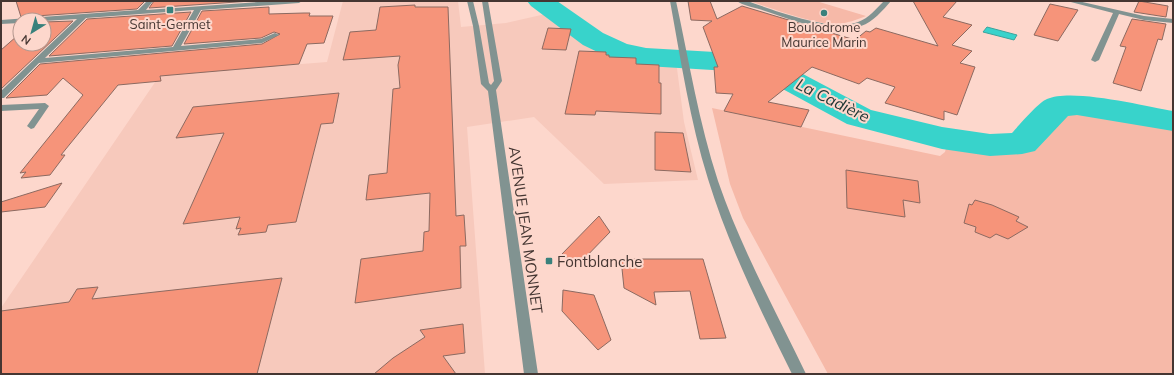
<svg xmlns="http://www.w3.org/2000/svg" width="1174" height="375" viewBox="0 0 1174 375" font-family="Mulish,sans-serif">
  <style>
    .built { fill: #f7c9bc }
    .green { fill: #f6b9a8 }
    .water { fill: #38d3cb; stroke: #3ca49d }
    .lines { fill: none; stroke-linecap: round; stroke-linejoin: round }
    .river { fill: #38d3cb; fill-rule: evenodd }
    .building { fill: #f6947a; stroke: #8c6a61 }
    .minor { fill: #819391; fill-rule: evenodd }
    .poi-dot { fill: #39817c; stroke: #fdd7cc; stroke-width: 1.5 }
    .labels { text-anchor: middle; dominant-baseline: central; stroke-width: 4; stroke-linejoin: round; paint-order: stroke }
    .far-poi-label { font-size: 13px; fill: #453632; stroke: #fdd7cc }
    .street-label { font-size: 15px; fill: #453632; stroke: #fdd7cc }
    .poi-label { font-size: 15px; fill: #453632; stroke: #fdd7cc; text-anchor: start }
    .water-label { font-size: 16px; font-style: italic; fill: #1e3735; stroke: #fdd7cc }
  </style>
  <rect width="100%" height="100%" fill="#fdd7cc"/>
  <path class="built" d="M343,1h115l3,26 45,-4 44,-10 64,39 62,9 8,61 14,58 -94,4 -70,-67 -67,10 18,247h-484v-66l159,-233 167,-13z"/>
  <path class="green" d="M749,1h67l50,15c-10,4 -18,7 -29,8 -22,1 -66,-16 -88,-23z
    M1079,106l94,18v250h-345l-85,-156 -13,-34 -18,-76 228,48 5,-4 3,-12 44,8 33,-4 35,-36z"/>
  <path class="water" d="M987,27l30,8 -3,5 -31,-8z"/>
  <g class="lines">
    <path class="river" d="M527,1h30l46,32 24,11 19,4 86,5 69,20 70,37 71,17 48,7 22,-1c7,-8 27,-31 35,-34 25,-11 97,7 126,12v20l-96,-16 -9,1 -33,35 -13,3 -32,2 -48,-7 -95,-25 -68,-37 -50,-16 -83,-5 -38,-9 -25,-12 -52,-39z"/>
  </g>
  <path class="building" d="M16,1h129l-8,8 -116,8z
    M154,1h97l-102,7z
    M688,1h22l7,18 25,-13 113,34 11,-9 4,1 6,-4 62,18 -25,-45h44l-14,16 29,8 -20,20 20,6 -12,12 15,4 -18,48 -13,-4v9l-59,-17 10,-16 -28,-9 -8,6 -47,-17 -44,35 41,8 -8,17 -77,-16 9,-17 -17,-1 -2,-26h4l-15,-40 9,-6 -21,-1z
    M1139,1l29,5 -2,11 -32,-5z
    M1050,4l28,6 -20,31 -24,-6z
    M415,5v2h33l8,209 8,-1 2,31h-6l1,42 -106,15 6,-44 62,-8 1,-19 5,-1 1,-38 -64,7 3,-25 18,-2 6,-84 7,-1 -2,-23 2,-9 -57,4 7,-28 26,-2 4,-23z
    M269,7v7l35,-1h6l-1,3h24l-9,27 -17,1 -8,20 -139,12 1,5 -43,4 -57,70h4l-15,20 -29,3 5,-6 -6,1 63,-78 -20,-17 -16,17 -41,3 34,-34 222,-20 18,-10 -6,-2 -13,6 -77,6 18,-33z
    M191,12l-19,34 -123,10 38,-37z
    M1132,19l34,5 -4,16 -4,-1 -17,52 -28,-8 13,-36 -6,-1z
    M73,21l-72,68v-39l16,-14h3v8h24v-22z
    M548,28l23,1 -5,21 -24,-1z
    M579,51l27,1v3h3v2l27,1v6l23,1v18h2v31l-65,-3 -1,4 -30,-1z
    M339,93l-6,30 -12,1 -25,98 -28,3 -2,7 -28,3 3,-7 -5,1 4,-12 -57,7 41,-91 -48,5 17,-31z
    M655,132l28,1 8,39 -36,-2z
    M846,170l72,11 2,22 -17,-3 2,17 -58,-9z
    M62,183l-17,24 -44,5v-10z
    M975,200l17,5 27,12 -3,4 12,6 -20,12 -12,-5 -6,4 -15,-6 1,-5 -12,-4 5,-19 3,1z
    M599,216l11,16 -31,32 -18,-9z
    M621,259h82l23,79 -26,1 -10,-48 -36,1 2,13 -32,-17z
    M282,278l-25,96h-256v-63l68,-9 8,-13 21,-2 -6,12z
    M563,290l31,5 17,45 -13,10 -36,-39z
    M463,324l2,29 -22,3 13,18h-82l19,-16 32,-21 -5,-7z"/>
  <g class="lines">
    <path class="minor" d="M147,1h6l-7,9 126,-9h30l-3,2 -98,7 -20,36 80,-7 14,-6 4,2 -17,8 -223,20 -35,35h-3v-7l76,-72 -33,2 -24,-1v3l-19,1v-4l137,-10zM194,10l-21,37 -128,11 41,-40z
      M467,1h6l6,25 10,57 2,2 3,-4 -12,-80h6l14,80 -6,9 42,284h-14l-36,-283 -7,-7 -8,-58z
      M670,1h6c13,60 23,122 42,180 23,67 57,129 88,193h-14c-31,-63 -63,-127 -84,-195 -18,-58 -27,-118 -38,-178z
      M737,1h10c27,9 83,31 111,21 11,-4 18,-13 26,-21h7c-8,9 -18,21 -30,25 -32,10 -71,-7 -102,-17 -7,-2 -17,-4 -22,-8z
      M1067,1h11l66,15 29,3v4l-29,-3 -25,-6 -20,46 -4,2 -4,-2 22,-47z
      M45,103l4,3 -15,22 -3,1 -4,-3 12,-17 -38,2v-6z"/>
  </g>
  <g class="poi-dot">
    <rect x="166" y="6" width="8" height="8" rx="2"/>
    <circle cx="824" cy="13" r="4"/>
    <rect x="545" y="257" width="8" height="8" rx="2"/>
  </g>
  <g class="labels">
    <g class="far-poi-label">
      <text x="170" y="24">Saint-Germet</text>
      <text x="824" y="27">Boulodrome<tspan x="824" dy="15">Maurice Marin</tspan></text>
    </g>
    <g class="street-label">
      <text transform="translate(526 230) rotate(82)">AVENUE JEAN MONNET</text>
    </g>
    <g class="poi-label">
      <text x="557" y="261">Fontblanche</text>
    </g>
    <g class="water-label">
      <text transform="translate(833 100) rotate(26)">La Cadière</text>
    </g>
  </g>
  <rect width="1174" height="375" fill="none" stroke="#453632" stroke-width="4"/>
  <g transform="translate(32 32) rotate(217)"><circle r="19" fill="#fdd7cc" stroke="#b3978e"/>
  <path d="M0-3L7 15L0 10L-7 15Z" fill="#39817c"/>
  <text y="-6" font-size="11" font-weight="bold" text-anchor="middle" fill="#453632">N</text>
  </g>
</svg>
